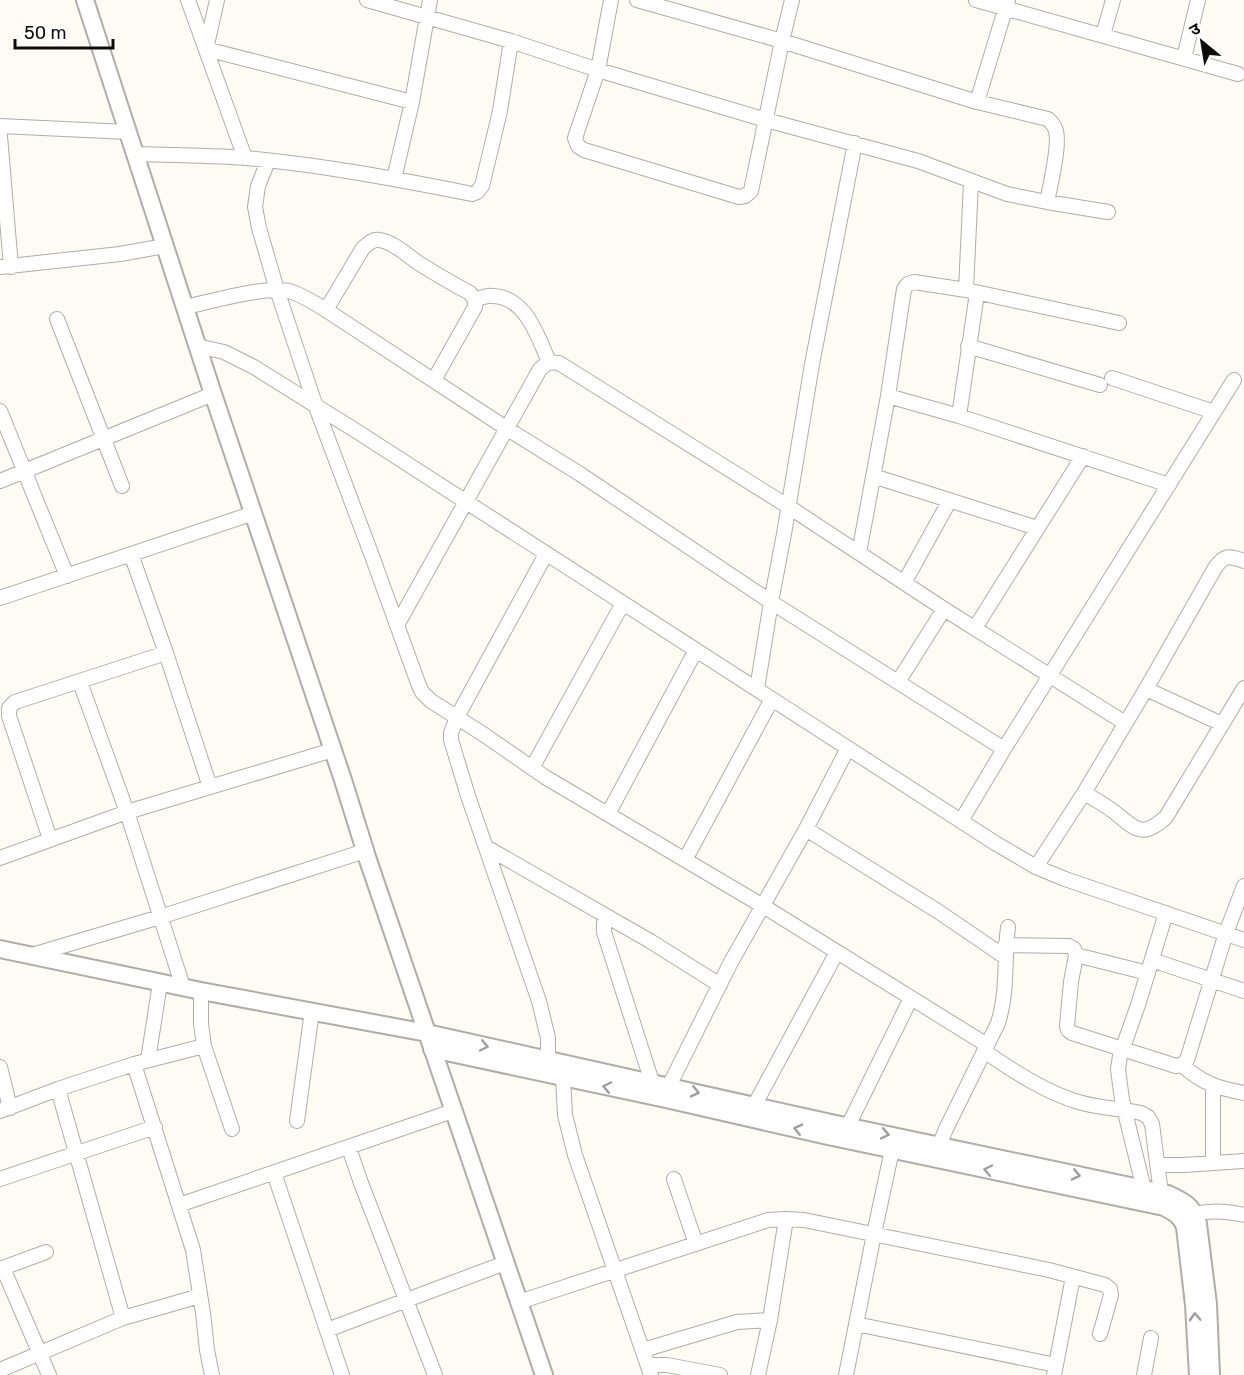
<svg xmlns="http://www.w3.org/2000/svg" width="1244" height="1375" viewBox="0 0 1244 1375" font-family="Rubik,'Noto Sans Devanagari',sans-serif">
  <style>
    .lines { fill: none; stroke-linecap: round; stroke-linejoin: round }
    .minor-casing { stroke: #b0ada7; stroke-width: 16 }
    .tertiary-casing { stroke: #b0ada7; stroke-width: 20 }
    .minor { stroke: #fff; stroke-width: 14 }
    .tertiary { stroke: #fff; stroke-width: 16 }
    .oneway { stroke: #9e9e9d }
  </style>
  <rect width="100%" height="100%" fill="#fefbf5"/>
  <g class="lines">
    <g class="minor-casing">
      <path id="minor" d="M188,0l57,158
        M217,0l-11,49 206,53
        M367,0l144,41 87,29 168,50 152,41 89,33 40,8 61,10
        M611,0l-13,70 -23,68 3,8 6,4 155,47 6,-1 6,-5 31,-150 10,-41
        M637,0l145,41 195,61 71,17c4,4 7,7 8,12 4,15 -6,55 -9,71
        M976,0l262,74
        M1103,35l10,-35
        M1184,58l14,-58
        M977,102l31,-102
        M0,126l128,6
        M0,136l11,131
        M136,154c36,1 73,1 110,4 76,7 151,21 226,36l5,-2 5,-6 18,-75 11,-70
        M268,161l-10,25 -3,21 4,21 18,62 39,117 56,149 46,127 4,9 9,9 52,33 62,43 218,129 224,139
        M394,179l18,-77 18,-102
        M0,267l120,-13 45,-8
        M966,290l5,-108
        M475,300c5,-2 13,-5 18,-4 33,1 45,41 56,66
        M185,307c25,-5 85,-23 107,-15 12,4 23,11 34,18l180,118 74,46 191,128 233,147
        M326,310l37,-62c5,-4 9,-9 16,-8 14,1 30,17 41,24 16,10 33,20 50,29l5,7v7l-41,73
        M57,319l65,167
        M197,346l27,6 30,15 107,67 634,409 41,24 29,12 179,61
        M968,346l132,39
        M1112,378l102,34
        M888,396l71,20 210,69
        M0,411l67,165
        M959,416l18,-123
        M873,476l164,52
        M0,481l213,-87
        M859,553l29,-157 16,-107 4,-5 6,-2 52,8 153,33
        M131,554l35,99 44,134
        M904,583l46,-83
        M0,598l254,-85
        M397,625l143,-256 9,-7 10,1 230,144 155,102 181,114
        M975,628l108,-172
        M80,682l47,130 56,175
        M898,682l46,-73
        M757,689l14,-87 13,-68 28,-170 43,-221
        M1146,689l76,35
        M532,768l91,-165
        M1084,793c10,6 20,11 29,18 22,17 28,29 53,6l78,-129
        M608,814l88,-164
        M961,821l43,-72 230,-369
        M806,829l133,83 66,45
        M50,839l-41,-123v-8l6,-6 151,-49
        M486,847l164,94 70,44
        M0,858l127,-46 206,-62
        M685,860l87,-161
        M1036,867l48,-74 62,-104 69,-121c10,-14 14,-12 29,-7
        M606,916l-2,7v9l48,150
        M1005,945l64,1 5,3 2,6 -5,27 -4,44 1,4 4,3 104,33 6,-1 5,-5 39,-127 18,-47
        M32,955l128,-38 205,-66
        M1076,955l72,18
        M1152,960l92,31
        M204,1046l28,83
        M984,1051c29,20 64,43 98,52 19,5 40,6 59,10l7,4 4,7 9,69
        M148,1060l12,-77
        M134,1064l59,186 10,63 4,37 5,25
        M1182,1065c20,18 35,23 62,28
        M0,1067l10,41
        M546,1070l2,-10v-22l-9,-37 -71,-205 -17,-56v-7l6,-16 89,-163
        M563,1077l2,38 10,40 76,220
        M669,1086l62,-124 75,-133 42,-81
        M58,1089l65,229
        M754,1106l83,-154
        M0,1111l58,-22 76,-25 70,-18 -3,-22v-33
        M297,1121l15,-110
        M848,1126l63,-128
        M349,1148l12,35 74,192
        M937,1153l2,-7 7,-17 52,-106c10,-31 6,-64 10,-96
        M1213,1163v-77
        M1157,1165h27l60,-4
        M274,1173l68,202
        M0,1179l155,-52
        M674,1179l22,65
        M1143,1198l1,-9 -22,-89 -4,-31 2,-13 18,-51 28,-92
        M179,1205l274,-94
        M1184,1215c26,-4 34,-5 60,0
        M3,1268l46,107
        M0,1269l46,-17
        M519,1302l249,-82 18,-1 18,1 245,50 56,15 5,4 1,6 -11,39
        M856,1324l200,41
        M327,1330l178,-67
        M643,1350l94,-28 33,-2
        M648,1365h19l53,10
        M0,1370l123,-52 77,-22
        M758,1375l12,-55 16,-101
        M846,1375l28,-141 18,-84
        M1054,1375l19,-98
        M1144,1375l7,-37"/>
    </g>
    <g class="tertiary-casing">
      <path id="tertiary" d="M85,0l128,394 130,386 25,80 176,515
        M0,949l201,42 226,42 404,90 337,71c17,8 25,12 30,30l10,80 3,71
        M432,1049l234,50 162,37 336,71c10,5 17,9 21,20l9,78 4,70"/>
    </g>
    <use href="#minor" class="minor"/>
    <use href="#tertiary" class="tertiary"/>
  </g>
  <defs><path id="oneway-chevron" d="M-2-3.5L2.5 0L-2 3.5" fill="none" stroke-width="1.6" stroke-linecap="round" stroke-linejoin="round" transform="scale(1.5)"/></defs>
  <g class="oneway">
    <use href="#oneway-chevron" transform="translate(484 1046) rotate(12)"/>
    <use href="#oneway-chevron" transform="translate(607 1087) rotate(-168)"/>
    <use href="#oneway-chevron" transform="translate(695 1092) rotate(13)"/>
    <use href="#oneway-chevron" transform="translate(798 1129) rotate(-167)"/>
    <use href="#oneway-chevron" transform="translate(885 1134) rotate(12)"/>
    <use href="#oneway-chevron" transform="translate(988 1170) rotate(-168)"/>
    <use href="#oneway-chevron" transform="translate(1076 1175) rotate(13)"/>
    <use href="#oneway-chevron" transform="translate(1195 1317) rotate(-93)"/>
  </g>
  <g transform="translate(1202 42) rotate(330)" stroke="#ffffff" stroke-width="4.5" paint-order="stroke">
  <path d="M0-4.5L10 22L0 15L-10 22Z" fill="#0d0c0a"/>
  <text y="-9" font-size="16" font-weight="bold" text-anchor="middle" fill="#0d0c0a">उ</text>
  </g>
  <path d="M15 39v9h98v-9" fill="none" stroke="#0d0c0a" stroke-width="3"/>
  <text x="24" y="39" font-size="18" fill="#0d0c0a" stroke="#ffffff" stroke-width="4.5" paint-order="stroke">50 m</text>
</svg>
